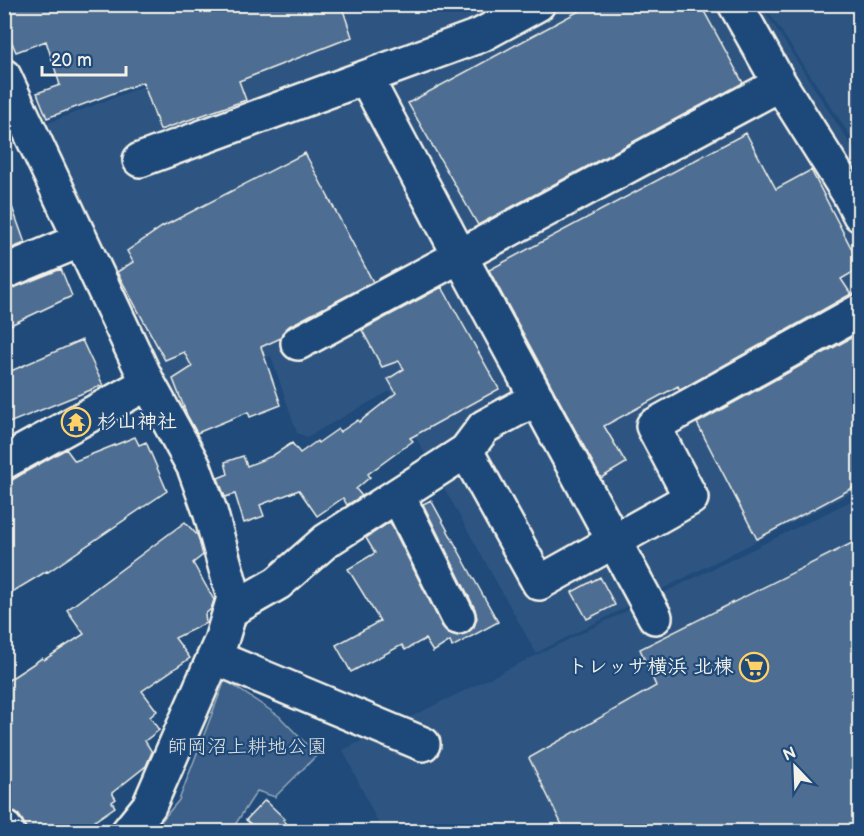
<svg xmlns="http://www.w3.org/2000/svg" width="864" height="836" viewBox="0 0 864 836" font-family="'Balsamiq Sans','Klee One',sans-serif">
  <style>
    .built { fill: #2d5581 }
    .green { fill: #3a5f88; stroke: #97a8b8; stroke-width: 1.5 }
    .building { fill: #4d6e92; stroke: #f4f1e8; stroke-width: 1.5 }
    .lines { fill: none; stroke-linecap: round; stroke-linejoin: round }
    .minor-casing { stroke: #f4f1e8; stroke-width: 38 }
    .minor { stroke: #1f4a7a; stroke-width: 33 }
    .labels { text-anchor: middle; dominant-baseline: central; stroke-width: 4.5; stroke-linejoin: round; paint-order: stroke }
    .poi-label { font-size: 20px; font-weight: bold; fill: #f4f1e8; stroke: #1f4a7a; text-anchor: start }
    .park-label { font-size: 20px; fill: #e1e2de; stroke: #1f4a7a }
  </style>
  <rect width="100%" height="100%" fill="#1f4a7a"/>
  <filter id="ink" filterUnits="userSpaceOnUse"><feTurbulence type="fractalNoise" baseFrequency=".0167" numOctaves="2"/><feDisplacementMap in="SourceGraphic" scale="12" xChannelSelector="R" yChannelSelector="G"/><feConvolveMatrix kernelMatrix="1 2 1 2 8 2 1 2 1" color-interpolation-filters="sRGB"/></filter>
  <g filter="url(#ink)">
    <path class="built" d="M220,5h541l98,153v331l-323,164 -146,-262 -83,46 -10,-4 -26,-77 -103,46 -69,-142 5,-13 -56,-124 189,-73z
      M764,5h95v144z
      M859,497v334h-477l-39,-81z"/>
    <path class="green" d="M225,680l54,36 38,39 -42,42 -18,-6 -26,40h-78l26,-31z"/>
    <path class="building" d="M4,4h337l11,33 -113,44 7,19 -86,30 -17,-48 -96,36 -10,-25 23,-8 -14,-44 -30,11 -12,-28z
      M592,4h108l43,79 -265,142 -70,-122z
      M746,133l30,56 35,-19 49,95v3l-19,11 10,15 -171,96 -2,-4 -74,40 22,37 -25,15 -112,-208z
      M305,153l68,129 -84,44 -7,7 -1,5 -20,9 20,58 -31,12 -2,-5 -51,21 -10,-18 -14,-36 19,-12 -8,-15 -19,8 -48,-88 16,-10 -6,-11 35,-24z
      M4,193h3l18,50 -21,8z
      M61,269l11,27 -68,32v-38l7,-1z
      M442,287l57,102 -89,49 3,3 -45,33 2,3 -14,12 6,7 -15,9 -4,-7 -26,18 -18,-26 -39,15 4,11 -20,7 -9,-29 -10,3 -7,-19 10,-4 -3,-12 18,-6 4,10 25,-10 20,-13 8,10 17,-12 1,2 20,-14 2,3 18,-12 1,2 37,-29 -8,-14 16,-10 -5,-8 -17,6 -20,-37z
      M860,333v151l-103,55 -60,-116z
      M82,340l21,45 -99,40v-51z
      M135,437l4,8 7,-3 21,49 -119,81 -1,-1 -43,26v-112l23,-14 39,-22 9,12z
      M431,500l44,81 23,41 -46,25 -2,-6 -17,11 -8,-13 -20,11 -3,-5 -51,27 -15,-27 44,-24 -32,-52 27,-16 -9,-15 24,-16 52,104 6,7 9,3 10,-3 7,-6 3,-9 -2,-9 -52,-105z
      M185,522l13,14 5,19 -10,8 21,37 -3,9 -6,5 1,9 -31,15 15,20 -48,33 15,20 -7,6 9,13 -14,11 7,11 -6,14 -34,27 4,6 -4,3 3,5 -35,24h-54l-3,-10 -4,-6 -8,-5 -4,-1 -3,-4v-122l38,-25 2,2 40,-26 -17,-24z
      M860,539v287l-11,5h-284l-36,-73 127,-72 -16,-37z
      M600,577l15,28 -28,14 -15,-27z
      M265,800l20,19 -2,1 11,11h-35l-13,-11z"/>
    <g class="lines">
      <g class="minor-casing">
        <path id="minor" d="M735,4l45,80 69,110 11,21
          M4,76l144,307 46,84 16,44 24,87 -13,43 -72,165 -21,26
          M366,78l94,178 195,361
          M140,160l341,-125 57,-31
          M4,272l77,-32
          M298,343l482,-259
          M466,451l73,132 152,-85 -38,-72 207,-115
          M4,462l144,-79
          M398,496l60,121
          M231,610l47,-27 48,-42 140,-90 18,-24 53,-29
          M214,657l209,87
          M4,827l4,5"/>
      </g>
      <use href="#minor" class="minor"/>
    </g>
  </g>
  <defs>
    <g id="temple-ring" transform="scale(1.5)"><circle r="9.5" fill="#1f4a7a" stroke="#ffd166" stroke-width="1.5"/><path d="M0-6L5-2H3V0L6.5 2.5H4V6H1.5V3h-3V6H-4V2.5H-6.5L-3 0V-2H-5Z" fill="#ffd166"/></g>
    <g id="supermarket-ring" transform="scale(1.5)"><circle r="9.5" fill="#1f4a7a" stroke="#ffd166" stroke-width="1.5"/><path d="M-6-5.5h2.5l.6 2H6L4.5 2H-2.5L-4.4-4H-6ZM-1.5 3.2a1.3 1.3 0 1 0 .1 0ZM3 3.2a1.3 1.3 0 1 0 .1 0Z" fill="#ffd166"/></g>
  </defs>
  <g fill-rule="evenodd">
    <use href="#temple-ring" x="76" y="422"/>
    <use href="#supermarket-ring" x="754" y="667"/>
  </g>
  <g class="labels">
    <g class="poi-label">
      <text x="97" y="422">杉山神社</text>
      <text x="733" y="667" text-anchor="end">トレッサ横浜 北棟</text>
    </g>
    <g class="park-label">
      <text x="247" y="747">師岡沼上耕地公園</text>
    </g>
  </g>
  <rect width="864" height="836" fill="none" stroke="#1f4a7a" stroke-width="24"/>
  <rect x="12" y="12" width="840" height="812" fill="none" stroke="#f4f1e8" stroke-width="2" filter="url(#ink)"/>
  <g transform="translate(795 767) rotate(337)" stroke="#1f4a7a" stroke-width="4.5" paint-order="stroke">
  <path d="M0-4.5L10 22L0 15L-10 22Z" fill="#f4f1e8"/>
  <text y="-9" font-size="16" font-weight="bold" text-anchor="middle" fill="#f4f1e8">N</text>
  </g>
  <path d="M42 66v9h84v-9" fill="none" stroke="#f4f1e8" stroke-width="3"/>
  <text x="51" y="66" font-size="18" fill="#f4f1e8" stroke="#1f4a7a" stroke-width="4.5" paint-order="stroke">20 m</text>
</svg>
